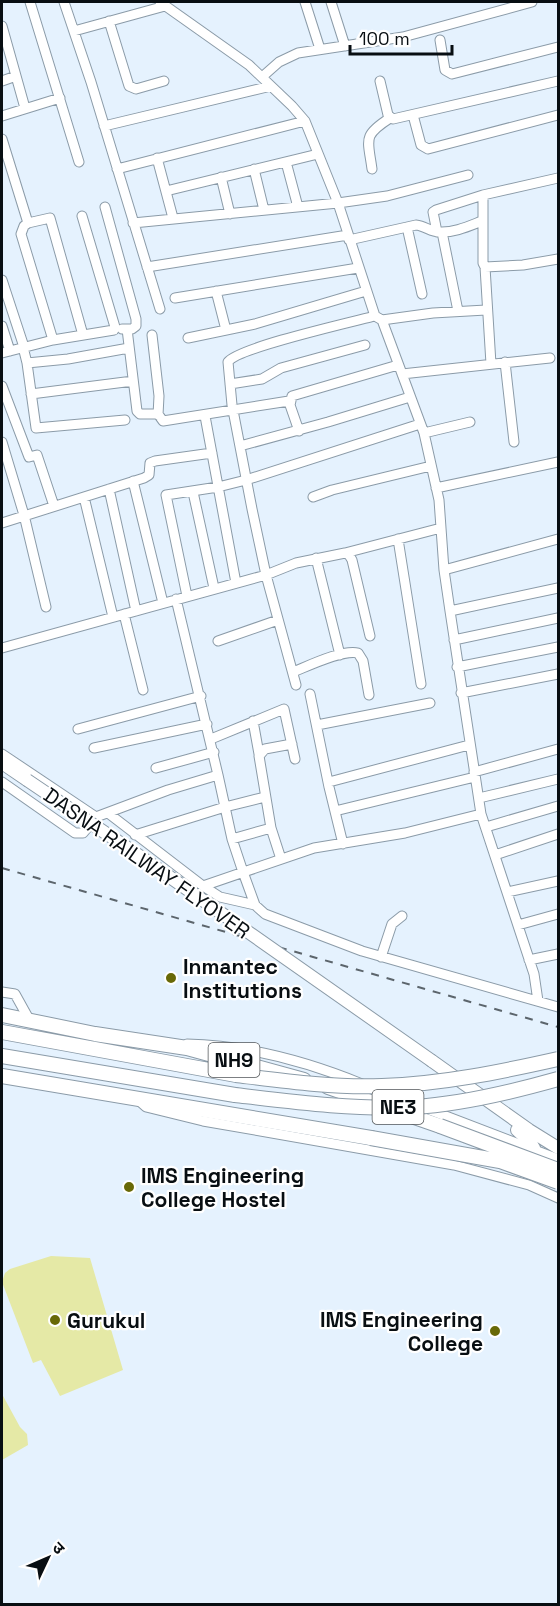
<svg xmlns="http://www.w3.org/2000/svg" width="560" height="1606" viewBox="0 0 560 1606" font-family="'Space Grotesk','Noto Sans Devanagari',sans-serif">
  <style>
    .green { fill: #e5e9a6 }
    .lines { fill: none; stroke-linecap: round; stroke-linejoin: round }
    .minor-casing { stroke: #8b9ba8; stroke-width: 11 }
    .major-casing { stroke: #8b9ba8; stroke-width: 14 }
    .highway-casing { stroke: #8b9ba8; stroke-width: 16 }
    .minor { stroke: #fff; stroke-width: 9 }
    .major { stroke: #fff; stroke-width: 12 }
    .highway { stroke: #fff; stroke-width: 14 }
    .rail { stroke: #5c656c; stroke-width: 2; stroke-dasharray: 8 8; stroke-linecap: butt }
    .major-bridge-casing { stroke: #8b9ba8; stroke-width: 14; stroke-linecap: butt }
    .highway-bridge-casing { stroke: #8b9ba8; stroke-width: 16; stroke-linecap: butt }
    .major-bridge { stroke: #fff; stroke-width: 12 }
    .highway-bridge { stroke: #fff; stroke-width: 14 }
    .poi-dot { fill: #686907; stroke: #fff; stroke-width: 2 }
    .labels { text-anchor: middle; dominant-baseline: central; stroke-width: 4.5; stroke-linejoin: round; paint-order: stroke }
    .shield { fill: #fff; stroke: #525659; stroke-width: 1.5 }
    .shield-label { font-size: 20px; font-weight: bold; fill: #080e12 }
    .street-label { font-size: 21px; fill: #080e12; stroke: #fff }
    .poi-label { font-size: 21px; font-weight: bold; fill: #080e12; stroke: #fff; text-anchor: start }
  </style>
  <rect width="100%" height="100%" fill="#e5f2fe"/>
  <path class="green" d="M51,1256l39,2 33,112 -63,26 -19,-36 -8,3 -31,-81 3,-9 5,-4z
    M2,1394l18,33 7,7 1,11 -26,15z"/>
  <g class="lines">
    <g class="minor-casing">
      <path id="minor" d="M30,2l49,160
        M64,2l27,80 69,227
        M160,2l89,63 43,41 13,15 33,82 37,113 7,4 42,113 15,67 5,70 6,41 31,203 53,160 4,27
        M305,2l15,47
        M331,2l14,44
        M109,21l20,65 7,3 28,-8
        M2,26l23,82
        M74,31l91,-25
        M440,40l5,30 7,4 106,-27
        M262,77l17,-15 19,-9 105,-16 129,-35
        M2,81l14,-5
        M380,81l8,34 5,4 165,-38
        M413,115l8,30 7,4 130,-34
        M2,116l58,-18
        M104,126l167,-40
        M2,139l26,84 22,-5 33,117
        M157,158l16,60
        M286,162l12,45
        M117,169l188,-48
        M254,169l10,41
        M372,169c-4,-30 -10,-33 18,-51
        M221,177l9,37
        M166,191l152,-37
        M483,195v68l2,4 38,-2 35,-6
        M105,207l31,112v7l-4,3h-10
        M28,223l-4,3 -3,8 32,106
        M133,223l205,-20 49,-7 81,-21
        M407,227l15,67
        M437,232l-4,-20 3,-2 47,-15 75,-17
        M442,232l16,79
        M349,240l67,-15c9,1 15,7 23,7 15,1 30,-6 43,-11
        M147,267l201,-32
        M485,267l6,97
        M2,280l22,67
        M216,291l10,39
        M175,298l183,-30
        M382,320l51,-7 53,-3
        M2,326l8,25
        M127,329l10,82 3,3h18l5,7 126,-20
        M152,335l7,61 -1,19
        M188,338l67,-14 111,-33
        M23,347l4,16 41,-4 61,-11
        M2,353l51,-13 61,-10 1,-3 -33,-111
        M505,362l9,80
        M27,363l9,65 89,-8
        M402,374l148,-16
        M230,384l32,-5 19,-11 84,-23
        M2,386l27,71 8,-2 17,51
        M31,394l102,-13
        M205,416l31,167
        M299,431l-9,-26 2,-9 106,-31
        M424,433l46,-11
        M2,442l22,73 22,92
        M240,446l88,-24 82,-25
        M133,481l30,122
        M436,488l122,-26
        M109,489l27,122
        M193,492l21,96
        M84,497l29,120
        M313,497l19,-7 99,-24
        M2,523l142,-45 5,-3 1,-12 5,-2 57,-8
        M398,539l23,145
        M345,553l96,-25
        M316,558l24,97
        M444,570l114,-31
        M187,596l-21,-101 52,-8 28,-7 174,-56
        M176,599l42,176
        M450,611l108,-23
        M124,614l19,76
        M454,640l104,-22
        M218,641l60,-21
        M2,648l264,-73 30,-12 49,-10 4,2 3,5 18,76
        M457,667l101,-20
        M293,672c15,-6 50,-23 65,-19l5,8 6,34
        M296,685l-30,-110 -14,-66 -20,-104 -4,-43c9,-14 124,-40 147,-46
        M461,693l97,-19
        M310,694l19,93 14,57
        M253,721l6,33
        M317,725l113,-22
        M78,729l123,-33
        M211,739l73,-30 11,50
        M94,748l113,-24
        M2,754l94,63 72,-27 50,-15 14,64 11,33 12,33 10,9 97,37 196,56
        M156,768l58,-16
        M474,772l84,-23
        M2,782l73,51h8l11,-13
        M329,782l140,-37
        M479,798l79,-19
        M335,811l140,-34
        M108,813l95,73 17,11 35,8
        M486,827l72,-21
        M135,835l90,-28 40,-10
        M232,839l39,-11
        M495,855l63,-21
        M281,859l-10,-31 -12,-72 6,-7 27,-5
        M203,886l111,-38 91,-15 76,-19
        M507,892l51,-11
        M518,925l40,-11
        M381,957l11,-33 10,-8
        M529,960l29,-6
        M2,992l13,2 15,27
        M187,1044c58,1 121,18 175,40
        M375,1089l183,70
        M137,1099l9,8 57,14 251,44 75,20 29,13"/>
    </g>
    <g class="major-casing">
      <path id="major" d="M2,763l25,17
        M432,1061l97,69 29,18
        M517,1130l13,12 4,6"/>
    </g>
    <g class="highway-casing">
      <path id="highway" d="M2,1015l93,19 92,14 117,32
        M2,1032l234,43
        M2,1056l233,39
        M2,1076l369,62
        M328,1087l112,39"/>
    </g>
    <use href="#minor" class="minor"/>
    <use href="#major" class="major"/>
    <use href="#highway" class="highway"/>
    <path class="rail" d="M2,868l556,159"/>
    <g class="major-bridge-casing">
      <path id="major-bridge" d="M27,780l120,81 285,200"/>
    </g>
    <g class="highway-bridge-casing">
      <path id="highway-bridge" d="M236,1075c48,6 98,13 146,11 60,-2 118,-14 176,-27
        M235,1095c59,7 120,15 179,12 49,-3 98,-15 144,-28
        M440,1126l118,44
        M371,1138l129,23 58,21"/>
    </g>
    <use href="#major-bridge" class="major-bridge"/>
    <use href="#highway-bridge" class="highway-bridge"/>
  </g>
  <g class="poi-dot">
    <circle cx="171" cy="978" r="6"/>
    <circle cx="129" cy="1187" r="6"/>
    <circle cx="55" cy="1320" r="6"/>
    <circle cx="495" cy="1331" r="6"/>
  </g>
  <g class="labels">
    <g class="shield">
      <rect x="208.5" y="1043" width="51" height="34" rx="4.5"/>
      <rect x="372.5" y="1090" width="51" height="34" rx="4.5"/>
    </g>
    <g class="shield-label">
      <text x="234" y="1060">NH9</text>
      <text x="398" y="1107">NE3</text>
    </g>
    <g class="street-label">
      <text transform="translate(147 863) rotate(35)">DASNA RAILWAY FLYOVER</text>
    </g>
    <g class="poi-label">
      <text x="183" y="966">Inmantec<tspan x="183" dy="24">Institutions</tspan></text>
      <text x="141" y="1175">IMS Engineering<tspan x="141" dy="24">College Hostel</tspan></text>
      <text x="483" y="1319" text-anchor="end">IMS Engineering<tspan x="483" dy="24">College</tspan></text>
      <text x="67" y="1320">Gurukul</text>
    </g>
  </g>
  <rect width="560" height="1606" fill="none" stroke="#080e12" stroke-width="6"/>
  <g transform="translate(48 1558) rotate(46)" stroke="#ffffff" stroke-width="4.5" paint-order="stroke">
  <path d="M0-4.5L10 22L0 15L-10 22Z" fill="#080e12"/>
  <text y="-9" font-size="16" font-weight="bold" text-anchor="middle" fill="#080e12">उ</text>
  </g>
  <path d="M350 45v9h102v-9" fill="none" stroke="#080e12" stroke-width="3"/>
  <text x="359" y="45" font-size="18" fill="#080e12" stroke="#ffffff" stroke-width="4.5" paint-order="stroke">100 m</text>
</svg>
